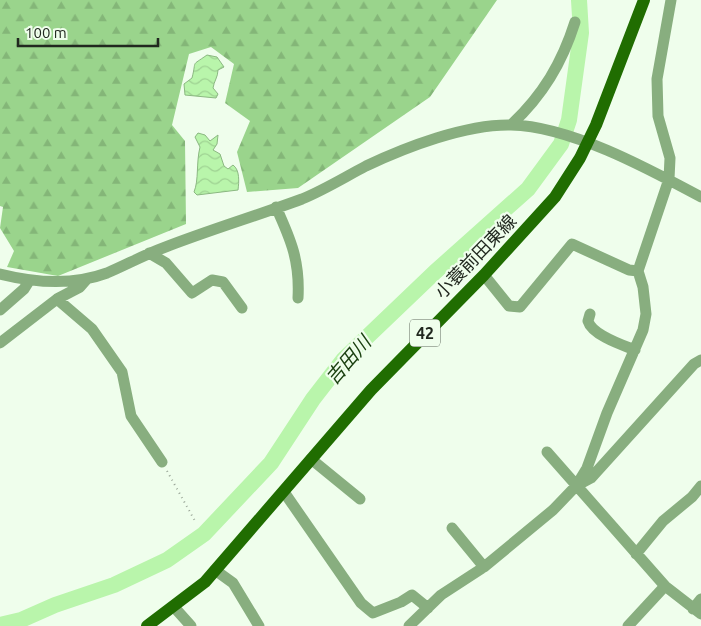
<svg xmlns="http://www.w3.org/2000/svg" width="701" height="626" viewBox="0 0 701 626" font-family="Ubuntu,'Noto Sans JP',sans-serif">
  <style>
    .forest { fill: url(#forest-firs) }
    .water { fill: url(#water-waves); stroke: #8bb881 }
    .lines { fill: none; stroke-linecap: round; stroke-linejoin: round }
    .river { stroke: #b9f5ab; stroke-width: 16 }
    .path { stroke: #9aa698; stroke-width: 2; stroke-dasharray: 1 4; stroke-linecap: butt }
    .minor { stroke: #88ae7f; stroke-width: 11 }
    .major { stroke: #206d01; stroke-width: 12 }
    .labels { text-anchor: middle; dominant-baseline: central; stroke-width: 4.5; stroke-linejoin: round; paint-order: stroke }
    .shield { fill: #effeec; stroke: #5f685c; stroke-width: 1 }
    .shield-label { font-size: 16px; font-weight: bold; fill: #21281f }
    .street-label { font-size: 18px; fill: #21281f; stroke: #effeec }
    .water-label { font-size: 19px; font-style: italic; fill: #1b4111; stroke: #effeec }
  </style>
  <defs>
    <pattern id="forest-firs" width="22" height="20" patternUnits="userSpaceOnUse" patternTransform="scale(1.25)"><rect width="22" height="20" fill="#9ad48c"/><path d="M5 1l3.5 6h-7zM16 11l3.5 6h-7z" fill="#84b678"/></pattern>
    <pattern id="water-waves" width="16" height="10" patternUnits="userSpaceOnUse" patternTransform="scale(1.25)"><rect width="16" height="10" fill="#b9f5ab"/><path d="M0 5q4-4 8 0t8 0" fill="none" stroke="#9fd293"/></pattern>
  </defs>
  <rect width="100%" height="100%" fill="#effeec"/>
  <path class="forest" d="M0,0h497l-67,97 -132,91 -51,4 -10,-40 13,-31 -25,-18 9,-39 -23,-17 -22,7 -17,71 13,16 1,83 -128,52 -51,-9 7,-16 -14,-23 3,-21 -3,-1z"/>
  <path class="water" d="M207,55l10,2 7,10 -6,3c0,7 -4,11 -5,18l5,6 -2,4 -31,-3 -1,-11 8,-6c5,-19 -2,-11 15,-23z
    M198,133l7,2 5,6 8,-6 -1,9 -4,6 7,4 4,12 4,3 5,-4c7,5 6,17 5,25l-41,5 -3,-3c5,-12 2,-29 6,-45l-5,-10z"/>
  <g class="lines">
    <path class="river" d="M0,625l21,-5 34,-15 59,-20 53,-25 37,-26 67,-71 42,-64 31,-40 91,-87 93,-83 33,-45 8,-24 12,-87 -2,-33"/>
    <path class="path" d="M167,471l28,50"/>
    <path class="minor" d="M511,125c32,-30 51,-62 64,-103
      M276,207c15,33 24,54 22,91
      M149,253l17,10 26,30 20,-13 11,2 19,26
      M0,274c36,9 72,12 107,-1 19,-8 37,-18 56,-25 46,-18 93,-32 139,-49 22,-9 43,-22 64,-33 40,-19 100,-42 145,-41 59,1 138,44 190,72
      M484,275l25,31 11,1 52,-63 57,26 9,1
      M57,299l35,30 30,43 9,44 31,46
      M0,310l24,-21 5,-8
      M590,314l-2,7c4,14 34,24 47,29
      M0,343l57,-44 23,-12 7,-8
      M547,452l118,134 36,28
      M311,459l49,40
      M578,485l13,-7 103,-114 7,-4
      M284,492l77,111 12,10 28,-11 11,-7 16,13
      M452,528l32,39
      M636,554l27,-33 29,-24 9,-11
      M215,570l18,13 26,43
      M174,607l17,19
      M693,609l8,-10
      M409,626l32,-31 43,-28 69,-57 23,-24 11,-18 20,-55 36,-83 3,-16 -3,-27 -5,-16 31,-92 1,-21 -12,-42 -1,-37 14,-79
      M628,626l37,-40"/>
    <path class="major" d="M147,626l58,-44 166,-192 113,-115 71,-78 25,-39 16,-33 48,-125"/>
  </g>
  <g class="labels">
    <rect class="shield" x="410" y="319.5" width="30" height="27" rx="4"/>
    <g class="shield-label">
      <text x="425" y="333">42</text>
    </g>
    <g class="street-label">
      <text transform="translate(475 256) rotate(-46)">小蓑前田東線</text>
    </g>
    <g class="water-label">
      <text transform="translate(348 360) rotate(-49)">吉田川</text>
    </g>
  </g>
  <path d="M18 38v8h140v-8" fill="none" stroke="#21281f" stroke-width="2.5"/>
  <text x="25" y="38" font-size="15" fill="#21281f" stroke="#effeec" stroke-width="4" paint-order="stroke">100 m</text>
</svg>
